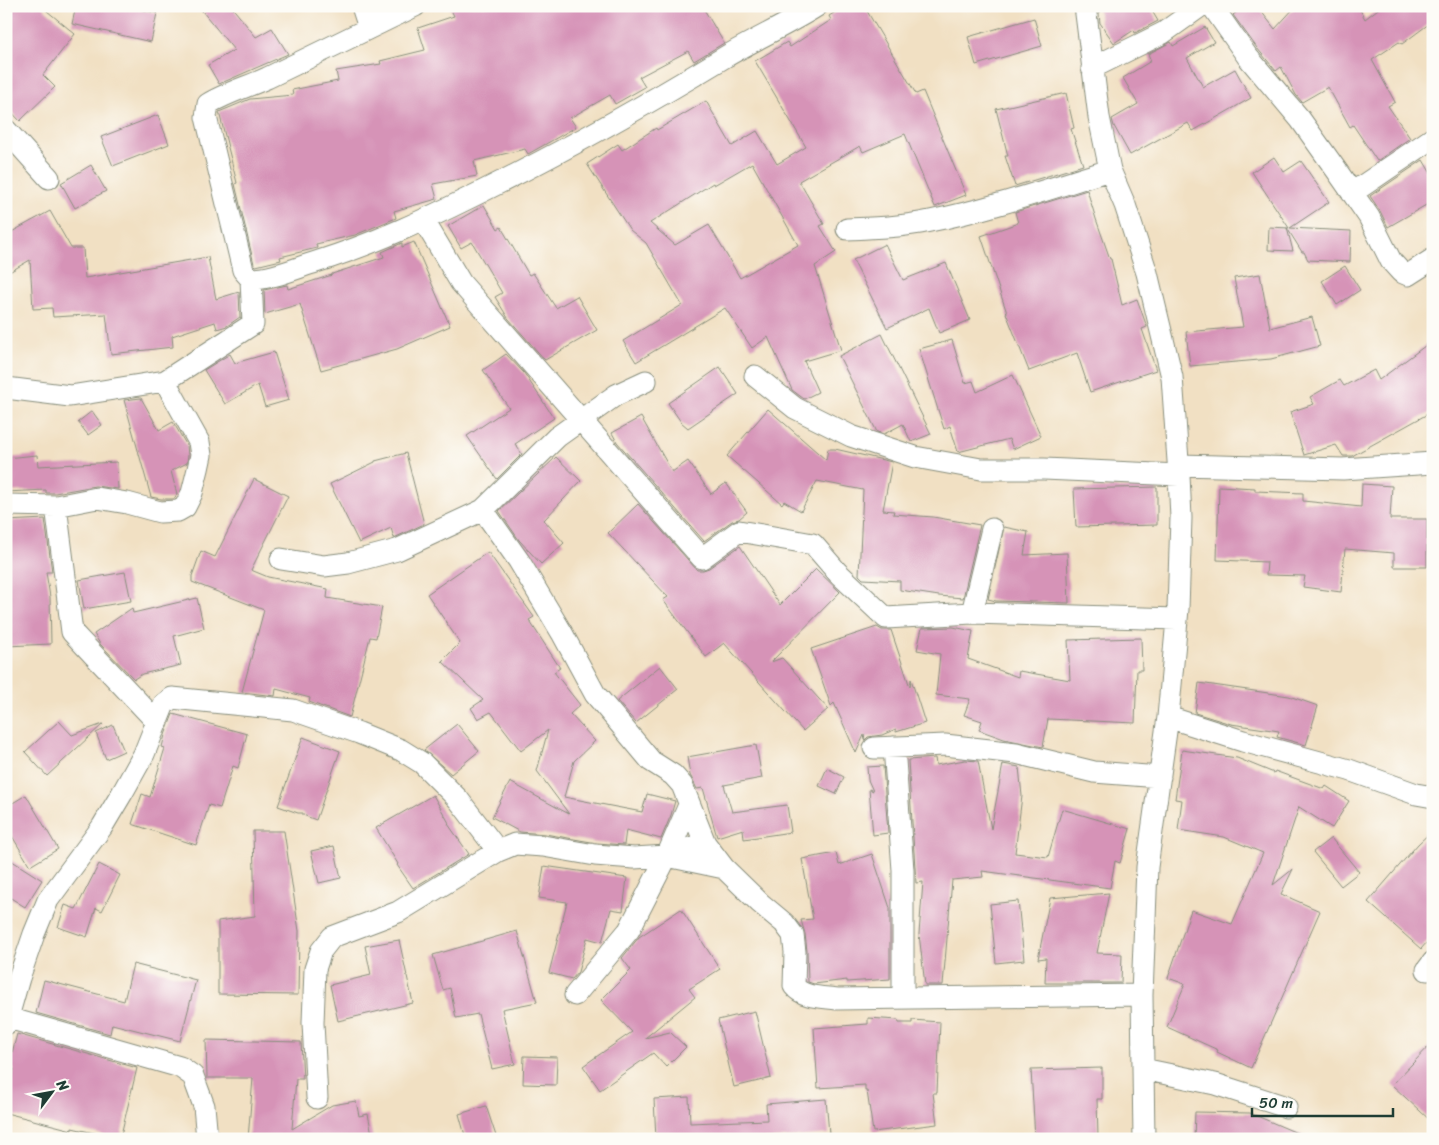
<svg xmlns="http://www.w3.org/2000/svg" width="1439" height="1145" viewBox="0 0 1439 1145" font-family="Sriracha,sans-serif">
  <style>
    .building { fill: #d693b7; fill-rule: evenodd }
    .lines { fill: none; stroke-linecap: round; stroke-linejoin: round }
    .minor-casing { stroke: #888e7c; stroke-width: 23 }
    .minor { stroke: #fff; stroke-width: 21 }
  </style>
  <rect width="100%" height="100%" fill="#fdfcf7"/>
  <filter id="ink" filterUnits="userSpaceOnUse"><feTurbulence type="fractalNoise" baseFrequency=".02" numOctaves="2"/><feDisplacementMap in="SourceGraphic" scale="10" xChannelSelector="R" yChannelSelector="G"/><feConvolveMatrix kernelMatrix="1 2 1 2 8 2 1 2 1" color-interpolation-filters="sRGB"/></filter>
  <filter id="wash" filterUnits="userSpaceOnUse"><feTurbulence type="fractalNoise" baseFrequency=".0096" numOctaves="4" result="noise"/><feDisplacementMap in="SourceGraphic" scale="20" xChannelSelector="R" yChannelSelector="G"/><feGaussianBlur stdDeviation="1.12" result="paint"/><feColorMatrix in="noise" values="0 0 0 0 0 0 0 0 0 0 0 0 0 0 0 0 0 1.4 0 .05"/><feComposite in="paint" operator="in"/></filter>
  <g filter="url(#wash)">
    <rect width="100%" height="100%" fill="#f1e0c3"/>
    <g id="blocks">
      <path class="building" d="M6,6h35l34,28 -32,41 12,12 -35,34 -14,-15z
        M76,6h50l31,7 -6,29 -79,-18z
        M198,6h33l25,31 16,-9 16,26 -69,30 -11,-19 26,-15z
        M449,6h253l22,37 -30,18 -6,-10 -49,26 6,10 -30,17 -5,-9 -40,23 6,9 -48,27 -3,-5 -51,12 3,15 -44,8 4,15 -43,12 2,7 -41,17 -39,9 1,4 -37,9 1,3 -25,6 -2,-2 -19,-80 2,-1 -18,-71 31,-13 43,-4 -1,-5 46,-9 -2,-10 45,-7 -1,-3 45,-11 -7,-22 36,-12z
        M845,6h19l52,88 7,-3 43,104 -31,12 -30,-73 -42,18 -3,-6 -61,35 25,43 -4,2 16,26 -21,14 26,84 -37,11 14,31 -14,7 -12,-9 -24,-53 -16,11 -27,-40 -89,54 -13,-21 59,-36 -36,-62 -16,-13 -43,-66 31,-20 4,6 34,-22 1,2 49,-29 26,45 25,-15 20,33 29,-17 -51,-86 32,-19 3,5 41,-27 -2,-4zM752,163l46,82 -58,33 -31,-53 -34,20 -25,-22 63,-40 1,2z
        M1098,6h51l9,15 -23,12 -1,-3 -20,13 -14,-20z
        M1244,6h13l18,23 21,-23h62l7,13 17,-13h51v15l-31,23 -3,-2 -27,18 23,42 -7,4 22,32 -33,23 -24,-36 -3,2 -22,-40 -26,15 -6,-7 -15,-28 -5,4 -19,-23 -24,-33z
        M1034,18l8,28 -66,19 -8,-28z
        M1205,27l9,15 -27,16 16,29 32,-18 16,29 -58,33 -5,-8 -58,32 -16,-29 -2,-7 26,-15 -15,-26 28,-17 -3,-7 23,-12 2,4z
        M1066,93l8,35 -3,1 12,36 -68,21 -10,-30h3l-12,-47z
        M158,115l11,29 -56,22 -12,-29z
        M1274,157l10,15 17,-11 28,41 -39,26 61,3 -1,31 -42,-2 -4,-8h-2l-15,-24 6,23 -25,-1 1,-23 20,1 -37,-56z
        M1423,160l10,17v24l-45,26 -8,-16 -10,-15z
        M91,165l15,26 -31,17 -14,-25z
        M1087,190l9,29 14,40h1l11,46 15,-6 10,28 -5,2 14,41 -66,22 -13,-39 -48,18 -23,-58h1l-26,-77 37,-13 -3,-11z
        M484,205l14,24 3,-2 28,48 4,-2 23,35 21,-12 20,34 -52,30 -37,-42 -13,-21 7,-4 -30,-51 -11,6 -13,-22z
        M50,211l21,37h12l2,30 123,-21 8,42 23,-7 1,25 -13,9 -10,3 -2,-7 -43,14 1,11 -62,7 -5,-40 -53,3 -1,-9 -19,1 -3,-49 -24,14v-39z
        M414,242l36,84 -53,23 -76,21 -21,-66 -35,10 -1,-24 23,-5 1,4 44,-14v-1l52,-17 -2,-5 20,-9v4z
        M885,244l18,36 43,-17 24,57 -31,13 -10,-25 -42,20 -34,-68z
        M1345,266l15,24 -23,15 -15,-24z
        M1260,274l10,54 42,-11 8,29 -49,13 -81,7 -4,-34 57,-5 -9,-49z
        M882,334l49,100 -20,8 -8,-18 -19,10 -7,-2 -38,-76z
        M952,340l13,43 8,-2 4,11 36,-17 28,61 -28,13 -4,-10 -51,13 -8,-26 -6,3 -25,-80z
        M1433,340v71l-81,45h-9l-7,-11 -32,10 -14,-43 24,-8 -4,-7 30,-17 4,6 30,-16 5,10z
        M274,352l15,48 -24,7 -7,-22 -33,19 -21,-34 26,-16 5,9z
        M506,354l18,19 30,45 -39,26 7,10 -25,25 -30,-43 42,-28 -26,-38z
        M720,367l18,27 -50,34 -7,-6 -13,-19z
        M141,398l18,32 14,-8 14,24 1,9 -1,8 -16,8 6,23 -3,5h-13l-10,-2 -27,-97z
        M768,409l58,51 2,-11h7l57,13 -9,48 11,1 -1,3 40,3 47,8 -17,73 -24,-2 -39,-6v-9l-37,-2 -4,-4 4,-85 -46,-9 -16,30 -17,-10 -2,3 -55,-48z
        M92,411l10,14 -14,10 -10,-13z
        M641,417l31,55 16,-11 23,33 15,-11 21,29 -8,7 -7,2 -28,20 -87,-99 -5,-9z
        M406,453l18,71 -30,14 -3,-10 -32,15 -29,-59 45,-22v-1z
        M37,455l1,11 79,-4 1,27 -23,-3 -40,7h-9v-3l-40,2v-34z
        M556,457l25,24 -37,39 20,23 -23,21 -22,-24 -20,-29z
        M254,479l34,17 -37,74 17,7 60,12 -1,9 55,9 -6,31 -6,-1 -20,80 -41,-15 1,-4 -34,-9 -1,7 -33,-4 22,-82 -72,-28v-6l9,-25 14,6z
        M1362,484l30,2 -2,33h37v48h-33v-14l-49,-4 -4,43 -38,-5 2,-11 -39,-1 1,-13 -50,-2 2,-74 36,2v3l48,2v8l58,6z
        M1157,487v38l-81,2 -2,-38z
        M638,504l59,66h6l6,-2 31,-22 40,59 36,-36 24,23 -69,70 11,-4 46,51 -25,22 -79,-88 -18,14 -43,-57 5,-3 -60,-64z
        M45,519l7,53h-6l4,25 1,47 -45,2v-125z
        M1004,527l24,5 -4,23 43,-2 2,50 -73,-2 -8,-2z
        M488,552l46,65 -5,3 31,48 -6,4 26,33 -10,9 25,27 -21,20 -10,36 78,15 5,-18 28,7 -4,14 -10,24 -35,-9 -2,15 -27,-2 -52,-9 -25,-2 -28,-15 18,-35 59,32 -32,-43 11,-41 -27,21 -30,-39 -13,7 -7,-11 12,-8 -41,-39 18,-18 -33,-49z
        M125,572l6,29 -47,8 -5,-29z
        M197,598l7,30 -30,8 7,29 -39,9 -8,5 -34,-35 -6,-10 38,-26 1,5z
        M877,627l5,3h9l19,57 1,-8 14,44 -29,9v-3l-14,6 -14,2 -3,3 -1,-5 -8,18 -22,-50 -3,3 -20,-57z
        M953,627l20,4 -5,28 50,18 1,-6 51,9 -2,-40 73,-2 1,32h-5l-2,53 -87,-4 -5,28 -39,-8 -25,-9 3,-9 -18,-6 6,-16 -34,-4 4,-41 -23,-4 5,-22z
        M660,666l18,23 -42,34 -19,-22z
        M1199,683l90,13 29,10 -12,39 -29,-8 2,-6 -48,-7 -36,-11z
        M173,714l74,20 -9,34 -5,-2 -13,42 -11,-3 -13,40 -64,-21 10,-30 8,3 15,-49 -3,-1 3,-12z
        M59,721l13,14 31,-11 -56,52 -22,-24z
        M457,724l22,27 -28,23 -27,-24z
        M113,725l11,26 -18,8 -10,-26z
        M303,737l37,14 -24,69 -13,-5v-2h-5l-20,-7z
        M756,745l6,33 -38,7 8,27 55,-7 4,27 -47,7 -1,-10 -26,8 -14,-49 -6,1 -7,-14 -3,-18z
        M1182,750l55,8 37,15 1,-2 49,18 2,-3 23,15 -17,27 -33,-21 -26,78 20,-16 -12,25 39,17 -69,157 -34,-16 1,-2 -51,-23 18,-43 -17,-6 23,-68 41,14 31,-71 -39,-16 -46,-7 4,-30 -7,-1z
        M935,758l1,7 29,-5 13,1 13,68 12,-65 16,3 3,29 -7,57 33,4 14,-48 68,20 -10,34 -5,-2 -5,27 -128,-17 1,6 -31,3 -9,105h-18l-6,-51 4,-52 -7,1 -8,-123z
        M883,766l5,67 -15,2 -4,-46 4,2 -5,-11 -1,-13z
        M827,768l17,9 -8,17 -17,-8z
        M26,795l32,54 -28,17 -24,-40v-19z
        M433,795l16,28 -1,1 21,30 -56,34 -16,-23 1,-1 -22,-36z
        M1433,830v105l-12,14 -53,-47 50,-58z
        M253,831h31l15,100 -1,64 -80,-1v-73l37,-5z
        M1331,838l28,34 -18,14 -28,-34z
        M334,846l7,32 -22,5 -8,-32z
        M836,853l3,12 33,-11 18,54v71l-43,3v-2l-33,4 -6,-2 -1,-31 -2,-17 -4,-14 12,-1 -11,-60z
        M6,857l36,23 -17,27 -19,-12z
        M99,864l21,11 -18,36 -6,-3 -9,29 -29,-10 7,-22 11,4z
        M544,866l83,12 -4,33 -12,-2 -9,33 -15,-4 -9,34 -6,7 -23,-6 18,-71 -28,-4z
        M1109,893l-12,60 25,1 -1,29h-76l1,-25 -8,1 12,-61z
        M1018,901l6,59 -28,3 -6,-59z
        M681,909l39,60 -31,20 6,8 -50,41 25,-6 16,15 -20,20 -13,-14 -53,37 -17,-24 49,-34 -31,-32 30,-30 -9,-12 17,-21z
        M517,931l20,71 -35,7 13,55 -23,5 -14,-55 -22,4 -6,-30 -7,2 -10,-35z
        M399,940l14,63 -75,18 -8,-36 41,-10 -6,-29z
        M133,964l63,16 -16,61 -68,-17 -2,10 -74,-21 8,-33 80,21z
        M755,1011l16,67 -37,9 -16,-67z
        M868,1018l30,2 1,3h13v-3l28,2 -3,71h-4l4,31 -64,8 -6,-41h-2v-6l-47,3 -4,-60 54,-4z
        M17,1034l120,34 -17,71 -48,-11v2l-66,-17v-13l8,-31 -6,-1z
        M206,1040l95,2 2,37h-7l-4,50 40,-24 24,-4 3,15 9,-2 5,25h-125l5,-61h-46z
        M1433,1042v81l-41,-38z
        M524,1056l33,1 -1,28 -33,-1z
        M1102,1068v31h-5l1,38 -63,1 -4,-68z
        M689,1097l1,26 77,-3 -1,-16 60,-5 3,35 -55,5h-118l-2,-40z
        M486,1106l11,33h-31l-7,-25z
        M1195,1112l55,1 61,26h-117z"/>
    </g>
  </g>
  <g filter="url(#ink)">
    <use href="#blocks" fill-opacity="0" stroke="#888e7c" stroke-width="1"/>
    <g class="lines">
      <g class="minor-casing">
        <path id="minor" d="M362,6l7,22
          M415,6c-49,24 -98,48 -148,72 -20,9 -41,15 -59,26l-2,13 37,153 8,9c21,0 45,-11 65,-17 58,-18 113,-44 167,-71 83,-41 163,-86 242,-134 30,-18 62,-32 92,-51
          M1085,6l14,111 11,53 15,35 22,68 25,104 7,98 2,43 -3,91 -10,108 -21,150 -5,128 2,144
          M1212,6l35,50 53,63 37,52 32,46 22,44 10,11 7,3 25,-16
          M1092,68l71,-35 38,-27
          M6,130l43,48
          M1352,193l81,-55
          M424,221l37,62 241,275 37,-27 74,13 25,29 48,45 86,-5
          M847,229c28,-1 56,-2 83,-8 61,-12 121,-33 180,-51
          M755,376l40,32 56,28 64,21 66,12h63l135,6
          M6,388l64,8 95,-15 88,-57 -2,-45
          M1179,465l164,4 90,-6
          M6,505l50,1 41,-8 30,5 33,9 18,-1 7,-4 7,-14 6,-24 3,-14 -2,-13 -34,-61
          M56,506l16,126 84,89
          M483,510l36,51 43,72 33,61 56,67 22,14 9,10 23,58 19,25 36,35 24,20 9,12 2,17 -1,34c9,12 29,11 43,13l305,-4
          M992,529l-20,84 205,6
          M281,559l43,7 24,-3 49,-13 86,-40 74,-73 59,-42 30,-14
          M1168,717l75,24 106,29 67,24 17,3
          M894,747l9,123v128
          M874,748l71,-3 71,8 78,19 66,5
          M667,856l57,12
          M1427,970l6,-8
          M575,995l54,-65 38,-74 22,-51
          M8,1018l172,49 13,9 11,30 3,33
          M6,1024l13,-46 15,-44 14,-34 54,-73 22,-37 20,-36 20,-50 8,-6 121,12 66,23 42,17 21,13 36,36 40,52
          M1143,1069l72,15 71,23
          M317,1098l-4,-75 2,-54 6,-18 11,-14 66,-25 100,-61 17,-7 28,2 52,9 39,3 33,-2 38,-13"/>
      </g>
      <use href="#minor" class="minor"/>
    </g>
  </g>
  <rect width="1439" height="1145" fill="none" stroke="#fdfcf7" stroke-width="25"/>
  <g transform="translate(52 1092) rotate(58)" stroke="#fdfcf7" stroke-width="4" paint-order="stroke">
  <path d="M0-4L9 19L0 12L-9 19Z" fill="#1f3d34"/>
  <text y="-8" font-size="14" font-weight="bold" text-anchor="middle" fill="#1f3d34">N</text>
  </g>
  <path d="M1252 1108v8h141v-8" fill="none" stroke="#1f3d34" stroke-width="2.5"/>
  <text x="1259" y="1108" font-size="15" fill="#1f3d34" stroke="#fdfcf7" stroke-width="4" paint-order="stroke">50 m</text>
</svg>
